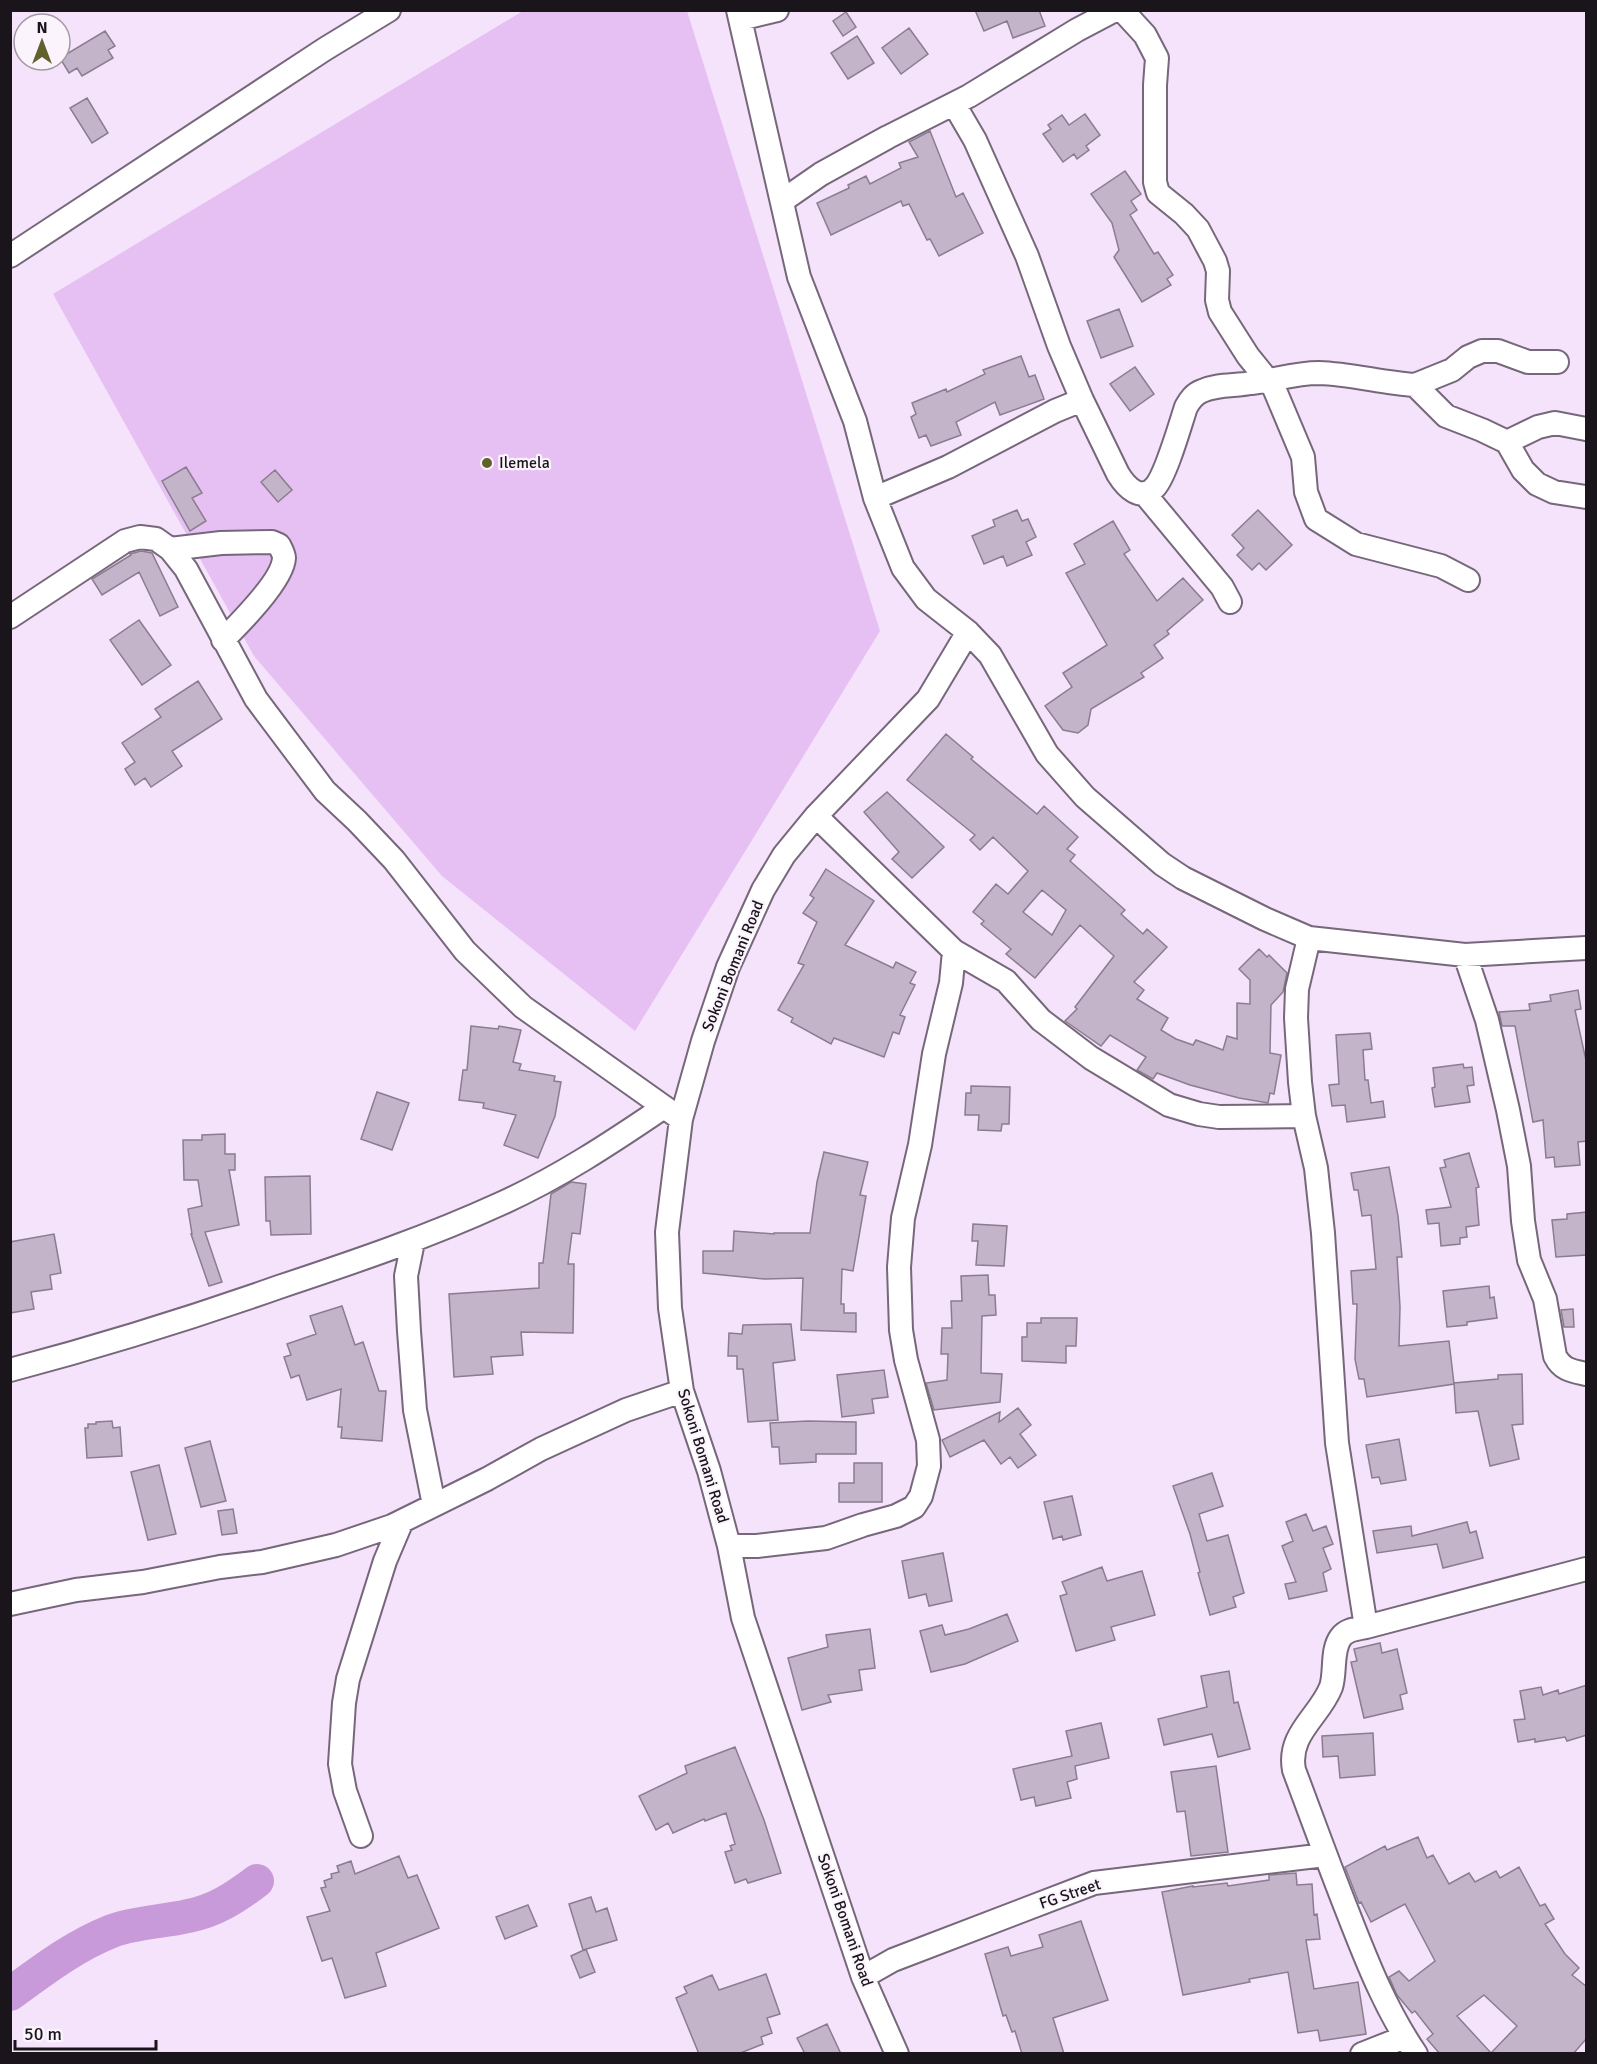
<svg xmlns="http://www.w3.org/2000/svg" width="1597" height="2064" viewBox="0 0 1597 2064" font-family="Signika,sans-serif">
  <style>
    .pitch { fill: #e6bff3 }
    .lines { fill: none; stroke-linecap: round; stroke-linejoin: round }
    .river { stroke: #c99ad9; stroke-width: 34 }
    .building { fill: #c4b4c9; stroke: #8b7c90; stroke-width: 1.5; fill-rule: evenodd }
    .minor-casing { stroke: #76677b; stroke-width: 26 }
    .minor { stroke: #fff; stroke-width: 22 }
    .poi-dot { fill: #62612d; stroke: #fbf4fd; stroke-width: 2 }
    .labels { text-anchor: middle; dominant-baseline: central; stroke-width: 4.5; stroke-linejoin: round; paint-order: stroke }
    .poi-label { font-size: 16px; fill: #1a141b; stroke: #fbf4fd; text-anchor: start }
    .street-label { font-size: 16px; fill: #1a141b; stroke: #fbf4fd }
  </style>
  <rect width="100%" height="100%" fill="#f4e3fa"/>
  <path class="pitch" d="M523,11h164l193,620 -245,400 -193,-155 -188,-220 -201,-362z"/>
  <g class="lines">
    <path class="river" d="M10,1994c33,-24 64,-48 102,-63 24,-9 51,-9 76,-15 27,-5 48,-19 69,-35"/>
  </g>
  <path class="building" d="M975,10h64l6,16 -32,12 -6,-17 -23,10z
    M846,12l10,15 -13,9 -10,-15z
    M909,28l19,26 -27,20 -19,-26z
    M105,31l10,15 -7,4 5,8 -31,18 -5,-8 -8,5 -9,-15z
    M857,36l17,27 -26,16 -17,-26z
    M87,98l21,35 -16,10 -22,-35z
    M1085,114l15,21 -14,11 3,4 -12,9 -3,-5 -11,8 -20,-28 8,-5 -3,-4 14,-10 7,10z
    M930,131l26,66 7,-4 20,40 -44,23 -9,-17 -3,1 -18,-36 -6,2 -2,-5 -70,34 -14,-32 32,-15 -1,-3 18,-9 4,8 31,-16 -2,-5 19,-6 -9,-15z
    M1125,171l16,23 -10,7 6,9 -7,5 24,39 4,-2 15,23 -6,4 4,6 -29,17 -28,-45 5,-7 -7,-27 -21,-29z
    M1119,309l14,37 -32,12 -14,-37z
    M1021,356l8,21 6,-2 9,24 -44,16 -5,-13 -39,20 5,13 -30,11 -5,-11 -7,3 -8,-21 5,-3 -4,-11 34,-14 1,3 38,-18 -2,-4z
    M1135,367l19,27 -24,17 -20,-27z
    M186,467l16,26 -10,5 14,23 -16,10 -28,-50z
    M275,470l17,20 -14,12 -17,-20z
    M1017,510l5,11 6,-2 8,18 -10,5 6,13 -25,11 -4,-10 -19,8 -12,-28 23,-10 -2,-6z
    M1258,510l34,35 -26,25 -7,-7 -7,7 -15,-15 7,-7 -12,-13z
    M1113,521l17,29 -6,4 33,47 26,-23 20,22 -36,31 2,3 -15,11 9,13 -22,15 3,4 -53,32 -3,16 -10,8 -15,-3 -18,-24 27,-19 -9,-14 44,-28 -41,-72 19,-9 -11,-20z
    M141,551l11,2 26,54 -18,9 -21,-44 -37,23 -10,-16 39,-24 -1,-1z
    M139,620l32,45 -29,20 -32,-45z
    M198,681l24,38 -50,32 10,15 -31,21 -6,-9 -10,7 -10,-16 10,-7 -13,-19 39,-26 -6,-8z
    M946,734l27,23 -2,2 66,55 7,-8 34,31 -11,12 8,6 -5,6 55,49 -4,4 22,20 4,-5 20,18 -33,35 10,8 -7,9 31,19 -7,12 15,9 17,6 3,-5 27,10 4,-14 10,3v-36l13,1v-24l-11,-11 20,-20 8,8 2,-2 18,18 -4,19 -12,13 -1,48 11,2 -7,39 -4,-1 -2,10 -29,-5 -49,-13 -33,-12 -4,6 -16,-9 9,-13 -36,-22 -9,11 -36,-25 12,-12 -2,-2 39,-51 -34,-31 -45,53 -29,-24 5,-5 -30,-25 3,-3 -11,-9 23,-28 12,10 20,-23 -35,-34 -13,13 -10,-10 5,-5 -68,-55zM1042,890l24,20 -14,25 -29,-23z
    M887,792l57,55 -32,31 -20,-19 7,-7 -35,-40z
    M826,869l48,32 -29,44 48,23 3,-6 20,10 -6,11 5,2 -15,30 5,2 -6,17 -6,-2 -9,25 -50,-19 -3,6 -40,-22 2,-4 -15,-8 26,-45 -6,-2 19,-41 -14,-9 11,-15 -4,-3z
    M1578,990l3,19 -6,1 12,55v76l-9,1 2,23 -25,2 -1,-10 -8,1 -3,-38 -10,2 -18,-96h-13l-3,-14 31,-2 -1,-6 22,-3 -1,-6z
    M471,1026l27,3 1,-3 22,4 -8,32 8,2 -2,6 36,6 -1,5 7,1 -6,34 -17,42 -34,-13 12,-30 -33,-7 1,-5 -25,-3 4,-30h4z
    M1370,1033l2,16 -9,1 2,30h3l3,23 12,-2 2,16 -38,5 -2,-17 -13,1 -3,-21 10,-1 -3,-49z
    M1463,1064l1,4 8,-1 2,18 -7,1 3,16 -35,5 -3,-19 3,-1 -2,-19z
    M971,1086l39,1 -1,37h-7l-1,7 -23,-1 1,-15h-14l1,-22h5z
    M377,1092l32,11 -17,47 -31,-11z
    M225,1134v20h10v16h-6l10,55 -34,7 17,50 -13,4 -18,-52h1l-4,-25 14,-3 -4,-26h-14l-1,-40h19v-5z
    M824,1152l44,10 -8,33 6,1 -13,75 -11,-2 -1,35h3v9h12v19l-55,-2 2,-52 -38,1 -62,-6v-22h30l1,-20 40,3v-1h36l7,-51z
    M1469,1153l10,34 -3,1 3,37 -13,2 1,10 -7,1v6l-19,2 -2,-23 -11,1 -2,-14 25,-3 -11,-39 6,-1 -2,-7z
    M1389,1167l9,49 4,41h-5l3,50 -1,39 50,-5 5,43 -87,13 -3,-18h-5l-4,-20 2,-55h-4l-2,-33 25,-2 -5,-54 -9,1 -4,-26h-4l-3,-17z
    M310,1176l1,58 -40,1 -1,-14h-4l-1,-44z
    M571,1182l15,2 -6,50 -8,-1 -4,31h6l-1,69 -52,-1 2,23 -32,2 2,17 -39,3 -5,-83 90,-6v-25h4l8,-69z
    M1587,1212v43l-31,2 -4,-37 15,-1v-5z
    M973,1224l34,2 -3,40 -28,-1 2,-24h-6z
    M54,1234l7,39 -11,2 2,14 -21,3 3,17 -24,4v-71z
    M988,1275l1,20h6l1,20 -14,1 -1,57 21,1 -2,28 -66,8 -8,-27 21,-3 1,-26h-7l1,-26h10l-1,-27h11l-1,-25z
    M1489,1286l1,12 4,-1 3,21 -30,4v3l-20,2 -4,-36z
    M342,1306l13,39 8,-3 16,49h7l-4,50 -41,-3 1,-11h-4l3,-38 -34,11 -8,-25 -8,3 -7,-21 7,-2 -4,-11 29,-10 -6,-18z
    M1573,1309l1,18h-10l-3,-17z
    M1041,1318h36l-1,28h-10v17l-44,-2v-24h5v-14h14z
    M791,1324l4,36 -22,3 5,57 -30,2 -5,-53h-6v-13h-9l1,-23 13,1 1,-9z
    M884,1370l4,27 -16,2 2,14 -32,4 -5,-42z
    M1522,1374l1,50 -11,1 7,34 -29,7 -12,-55 -22,2 -2,-30 44,-4v-4z
    M1018,1408l13,17 -11,9 16,21 -18,13 -8,-11 -9,7 -17,-24 -34,17 -8,-17 58,-28 -1,10z
    M112,1421l1,7 7,-1 2,29 -35,2 -2,-30h3v-4h8v-2z
    M808,1421l48,1v32h-40v8l-36,2 -1,-17h-7l-2,-24z
    M1399,1439l7,41 -25,4 -2,-7 -7,1 -6,-33z
    M210,1441l16,60 -25,6 -16,-59z
    M854,1463h28v39h-43v-19h15z
    M159,1465l17,69 -28,6 -17,-68z
    M1212,1473l11,33 -24,8 8,27 21,-6 16,58 -11,4 3,10 -26,8 -12,-42 2,-1 -10,-38 -17,-48z
    M1072,1496l9,39 -18,5 -1,-4 -9,3 -9,-37z
    M233,1509l4,24 -15,2 -4,-24z
    M1306,1514l7,17 13,-5 7,18 -10,4 8,21 -8,4 4,18 -38,8 -4,-15 11,-2 -14,-36 11,-5 -7,-19z
    M1467,1522l3,11 6,-2 7,27 -40,10 -6,-24 -60,9 -4,-22 38,-5 1,10z
    M943,1553l9,48 -23,5 -3,-12 -17,4 -7,-37z
    M1102,1567l5,14 35,-10 13,44 -44,12 4,13 -39,11 -16,-55 7,-2 -5,-12z
    M1007,1614l11,27 -53,23 -34,8 -11,-41 22,-6 3,10 24,-6z
    M870,1629l5,39 -16,2 3,20 -34,5 3,7 -29,8 -14,-52 40,-11 -2,-12z
    M1380,1643l2,10 15,-4 10,44 -7,2 3,14 -39,9 -13,-56 6,-1 -3,-12z
    M1229,1671l5,32 4,-1 12,47 -32,8 -6,-23 -48,11 -6,-26 49,-12 -6,-31z
    M1587,1685v50l-20,6 -2,-4 -30,5v-3l-17,3 -4,-22 11,-1 -5,-28 21,-4 2,8 15,-5 1,4z
    M1101,1723l8,35 -34,8 2,13 -10,3 4,16 -35,8 -2,-9 -13,3 -8,-31 59,-13 -6,-25z
    M1373,1733l2,42 -35,3 -2,-22 -15,1 -1,-21z
    M735,1747l29,73 17,53 -33,10 -2,-4 -11,4 -10,-31 7,-2 -2,-4 5,-2 -9,-31 -21,8 -1,-2 -31,14 -5,-10 -12,7 -17,-34 48,-23 -2,-7z
    M1216,1766l12,86 -37,4 -6,-45 -8,1 -6,-40z
    M1418,1837l9,21 6,-3 16,29 20,-11 6,9 21,-11 4,7 19,-11 21,39 5,-2 9,15 -9,5 20,30 14,14 -7,7 15,12v51l-14,16h-133l-13,-15 6,-5 -18,-23 -3,2 -15,-18 -8,-18 10,-6 10,10 26,-20 -30,-57 -34,18 -10,-20 -2,1 -14,-36 40,-21 2,4zM1484,1995l33,31 -26,27 -34,-37z
    M399,1856l9,22 9,-3 22,53 -63,25 10,33 -41,12 -13,-40 -10,3 -15,-44 23,-6 -9,-23 5,-1 -2,-6 8,-3 -1,-4 8,-2 -2,-6 14,-5 4,13z
    M1296,1873l1,12 15,-1 2,31 3,-1 3,25 -14,1 8,49 44,-7 8,52 -46,7 -2,-11 -20,3 -10,-61 -39,7 1,3 -67,13 -21,-103 31,-6v1l34,-4 1,3 41,-6v-5z
    M591,1897l5,15 11,-4 10,32 -34,10 -14,-46z
    M528,1905l9,21 -32,13 -9,-22z
    M1081,1921l27,79 -55,18 11,36h-42l-7,-23 -3,1 -6,-17 -3,1 -18,-62 23,-7 3,9 32,-9 -4,-12z
    M586,1949l9,23 -15,6 -9,-22z
    M766,1974l14,40 -13,4 5,15 -11,4 2,7 -25,10h-39l-23,-56 11,-5 -3,-6 28,-12 7,15z
    M827,2024l14,30h-36l-8,-16z"/>
  <g class="lines">
    <g class="minor-casing">
      <path id="minor" d="M738,10l61,267 56,144 20,77 28,70 23,31 42,33 22,23 57,99 38,43 77,67 21,14 82,41 44,19 156,17 121,-7
        M1122,10l23,25 12,23 -2,27v97l3,11 26,21 14,15 17,32 3,10 -1,29 3,12 28,44 26,32 29,69 3,35 10,27 40,25 85,22 27,14
        M740,19l37,-9
        M954,104l21,36 52,116 32,90 23,54 36,74c8,13 23,29 37,13 11,-12 25,-62 31,-80 4,-7 8,-13 16,-16 15,-7 33,-5 49,-8 24,-3 44,-10 68,-10 32,1 64,10 96,12l31,31 36,14 25,12 16,28 14,14 17,8 32,5
        M782,201l39,-27 67,-37 81,-41 108,-66 38,-20
        M10,256l315,-207 64,-39
        M1415,385l37,-15 16,-13 14,-6h16l30,11h29
        M1507,442l31,-15 17,-4 31,6
        M1144,493l78,94 8,15
        M875,498l73,-31 107,-56 27,-11
        M170,549l51,-6 51,-1 7,3c2,4 5,9 5,13 -1,22 -45,66 -61,82
        M10,617l115,-76 15,-4 16,2 14,10 16,20 70,130 69,92 32,30 37,39 71,91 58,56 158,112
        M816,816l138,135 52,30 35,39 50,38 78,47 30,9 20,3 85,-1
        M1309,938l-12,51 -1,29 4,64 4,34 12,52 7,65 14,210 29,184
        M1465,955l22,65 21,90 11,56 4,55 6,39 16,39 10,57c7,14 17,15 31,18
        M413,1242l-7,34 3,55 6,79 19,95
        M10,1370c91,-24 181,-52 269,-83 75,-25 149,-50 221,-83 58,-26 111,-61 164,-97
        M729,1546h28l69,-8 37,-13 33,-9 18,-9 7,-11 8,-30 -1,-26 -22,-80 -5,-30 -2,-63 4,-49 17,-73 14,-91 17,-71 3,-32
        M10,1604l66,-14 67,-8 77,-15 42,-5 74,-17 56,-19 95,-47 54,-30 85,-39 56,-19
        M361,1836l-16,-45 -5,-27 4,-61 4,-24 37,-118 17,-40
        M863,1977l30,-17 201,-77 231,-28
        M897,2054l-34,-77 -120,-359 -14,-72 -20,-75 -27,-80 -12,-83 -3,-76 14,-113 22,-78 25,-74 35,-77 21,-35 32,-39 112,-117 40,-67
        M1362,2054l43,-17
        M1416,2054c-30,-44 -49,-92 -68,-141 -19,-48 -36,-95 -54,-143 -7,-36 26,-54 37,-83 5,-15 0,-37 10,-50 6,-8 16,-8 25,-10l220,-58"/>
    </g>
    <use href="#minor" class="minor"/>
  </g>
  <circle class="poi-dot" cx="487" cy="463" r="6"/>
  <g class="labels">
    <g class="poi-label">
      <text x="499" y="463">Ilemela</text>
    </g>
    <g class="street-label">
      <text transform="translate(733 966) rotate(-68)">Sokoni Bomani Road</text>
      <text transform="translate(703 1456) rotate(73)">Sokoni Bomani Road</text>
      <text transform="translate(1070 1894) rotate(-19)">FG Street</text>
      <text transform="translate(845 1920) rotate(71)">Sokoni Bomani Road</text>
    </g>
  </g>
  <rect width="1597" height="2064" fill="none" stroke="#1a141b" stroke-width="24"/>
  <g transform="translate(42 42)"><circle r="28" fill="#fbf4fd" stroke="#a19aa3" stroke-width="1.5"/>
  <path d="M0-4.5L10 22L0 15L-10 22Z" fill="#62612d"/>
  <text y="-9" font-size="16" font-weight="bold" text-anchor="middle" fill="#1a141b">N</text>
  </g>
  <path d="M15 2040v9h141v-9" fill="none" stroke="#1a141b" stroke-width="3"/>
  <text x="24" y="2040" font-size="18" fill="#1a141b" stroke="#fbf4fd" stroke-width="4.5" paint-order="stroke">50 m</text>
</svg>
